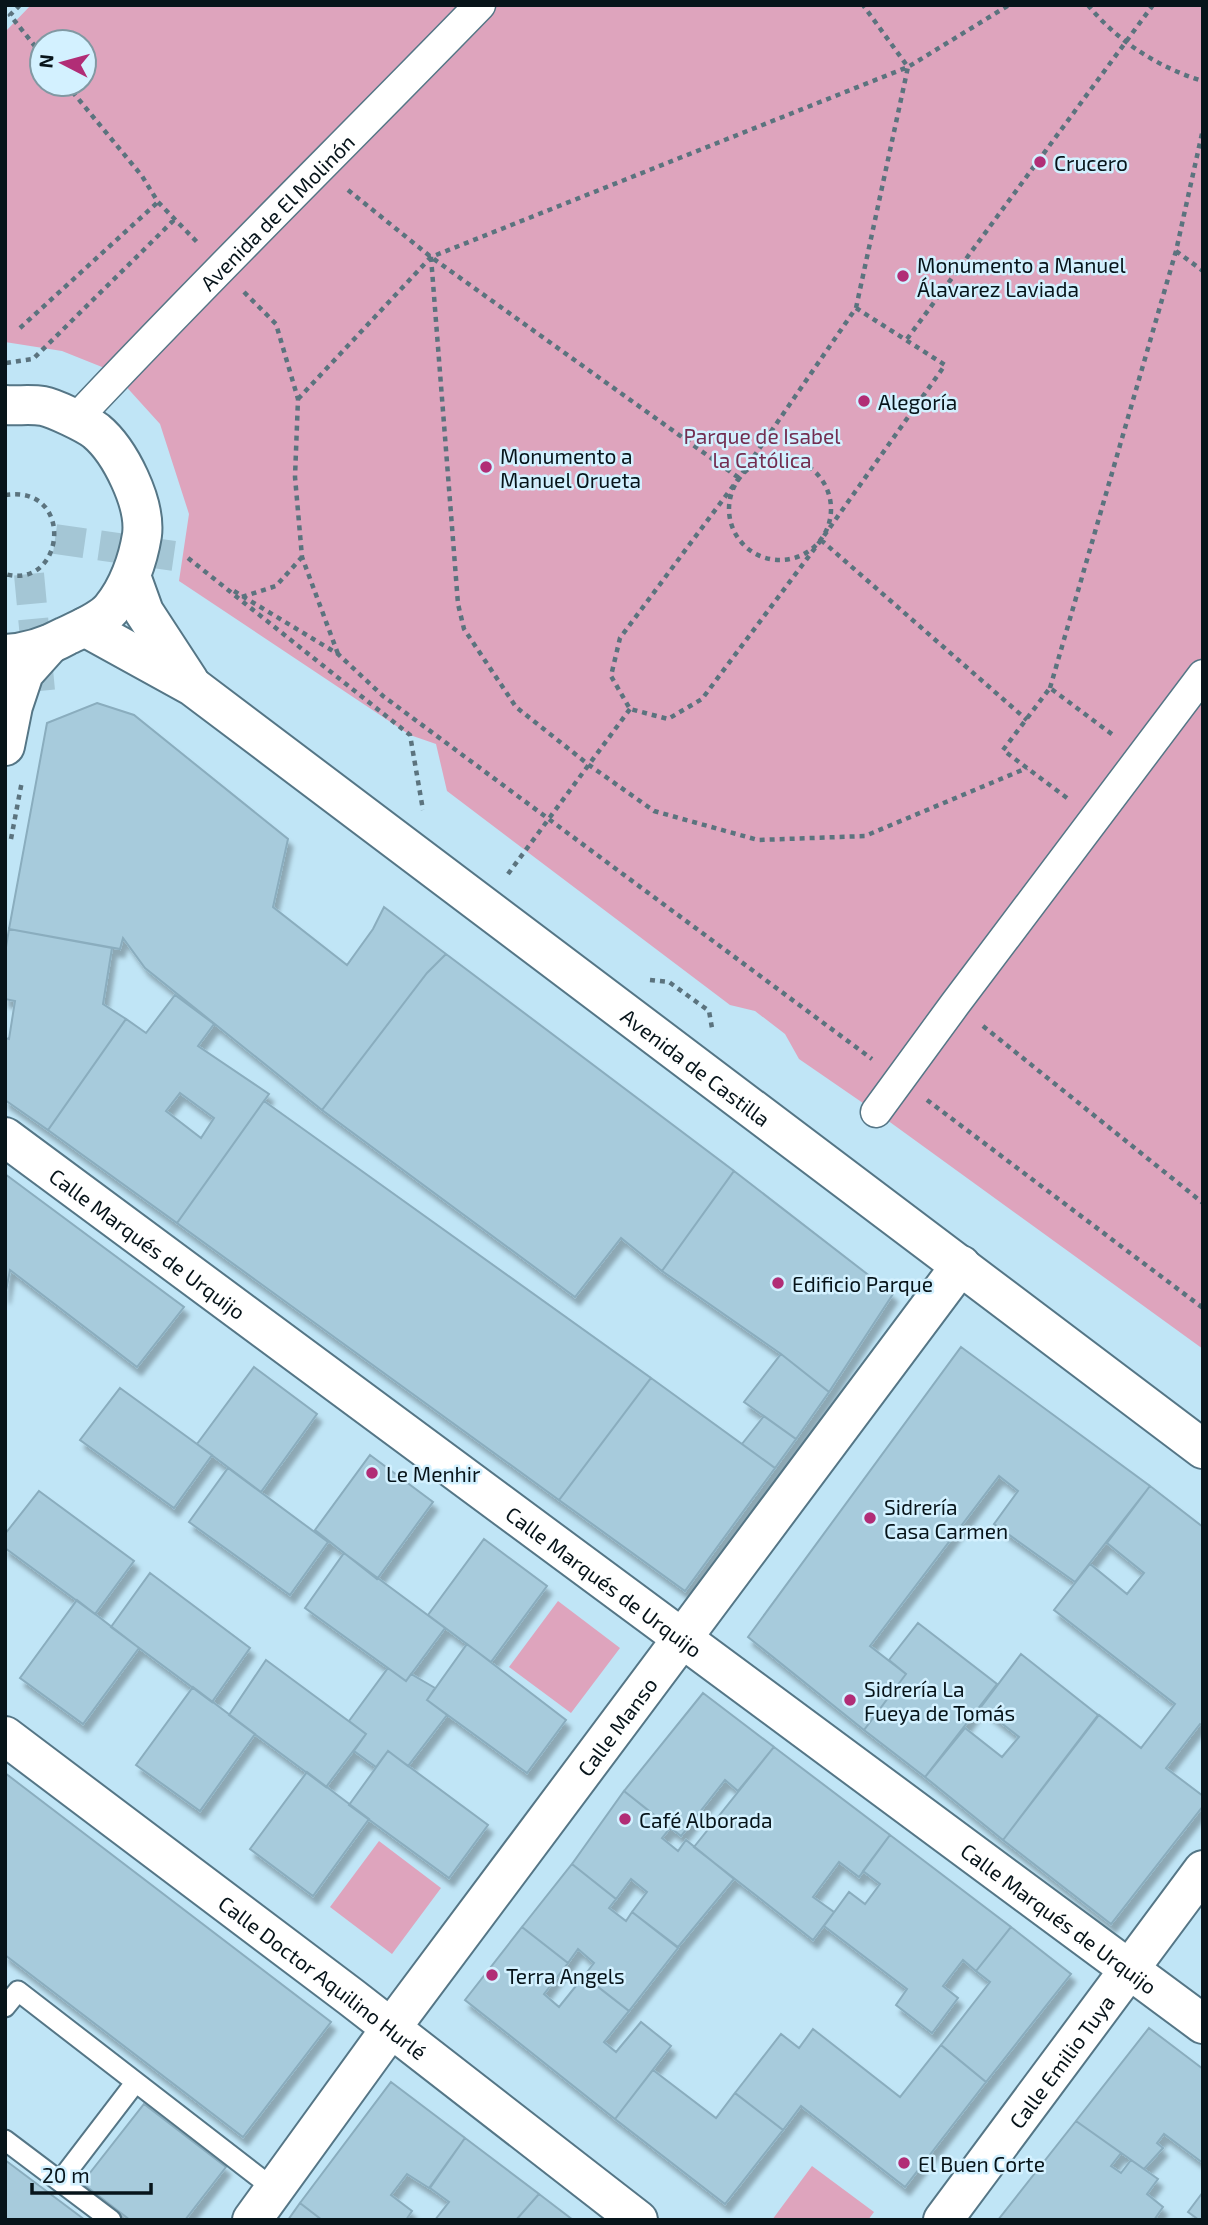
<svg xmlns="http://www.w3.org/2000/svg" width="1208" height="2225" viewBox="0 0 1208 2225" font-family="'Exo 2',sans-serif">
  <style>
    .green { fill: #dea4bd; fill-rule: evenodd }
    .building { fill: #a7cbdc; stroke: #8aadbe; stroke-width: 2; fill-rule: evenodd; filter: url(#shadow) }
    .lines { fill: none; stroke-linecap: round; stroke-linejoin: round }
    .pedestrian-tunnel { stroke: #a4c6d5; stroke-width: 30; stroke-dasharray: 30 15; stroke-linecap: butt }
    .service-casing { stroke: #557686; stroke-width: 23 }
    .pedestrian-casing { stroke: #557686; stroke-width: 33 }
    .minor-casing { stroke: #557686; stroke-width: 42 }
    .secondary-casing { stroke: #557686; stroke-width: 42 }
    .path { stroke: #5b737e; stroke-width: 4.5; stroke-dasharray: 5 5; stroke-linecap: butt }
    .service { stroke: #fff; stroke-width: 19 }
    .pedestrian { stroke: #fff; stroke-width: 30 }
    .minor { stroke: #fff; stroke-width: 38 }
    .secondary { stroke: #fff; stroke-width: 38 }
    .poi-dot { fill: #b12d76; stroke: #d3f1ff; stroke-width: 2.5 }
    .labels { text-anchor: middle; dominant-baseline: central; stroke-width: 5; stroke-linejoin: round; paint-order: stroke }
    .poi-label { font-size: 21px; fill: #07141a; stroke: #d3f1ff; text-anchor: start }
    .street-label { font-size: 21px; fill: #07141a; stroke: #d3f1ff }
    .park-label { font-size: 21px; fill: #732e51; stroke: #d3f1ff }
  </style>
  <defs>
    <filter id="shadow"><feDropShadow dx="4.5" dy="8" stdDeviation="2" flood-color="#0004"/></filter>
  </defs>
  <rect width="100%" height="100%" fill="#c0e5f6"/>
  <path class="green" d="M31,5h1172v1344l-327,-237 -77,-53 -14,-25 -30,-23 -25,-6 -283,-214 -11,-47 -26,-9 -231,-154 10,-67 -29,-90 -48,-53 -50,-20 -57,-9v-310zM42,42h42v42h-42z
    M558,1601l62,47 -49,65 -62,-46z
    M379,1841l62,47 -49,66 -62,-47z
    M812,2166l62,46 -6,8h-96z"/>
  <path class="building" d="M97,703l37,12 154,124 -15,68 74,58 26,-36 11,-22 62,47 -19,19 -105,137 -177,-142 -22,-30 -3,11 -111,-20 38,-206z
    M9,929l103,19 -9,56 23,15 -78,111 -43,-30v-62l4,1 6,-38 -10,-2v-46z
    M446,954l288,217 -72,100 -41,-33 -46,59 -253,-187 105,-137z
    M175,995l39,29 -16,22 71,48 -92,129 -129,-93 78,-111 20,14zM180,1093l34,25 -13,20 -35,-27z
    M264,1101l387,277 -92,122 -382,-277z
    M734,1171l159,123 -64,98 -48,-38 -119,-83z
    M5,1174l179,133 -47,60 -127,-97 -5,26z
    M961,1347l189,139 -75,96 -81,-58 24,-33 -19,-15 -129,170 36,28 -42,56 -116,-93z
    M781,1354l48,38 -33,47 -52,-37z
    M254,1367l63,47 -56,78 -64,-48z
    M651,1378l124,90 -90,123 -126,-91z
    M120,1388l92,67 -38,53 -94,-68z
    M764,1416l32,23 -21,29 -33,-24z
    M370,1455l63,47 -56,77 -62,-49z
    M228,1468l100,74 -38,53 -101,-73z
    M1150,1486l53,41v199l-3,-2 -34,44 37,28v10l-92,118 -108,-84 96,-125 42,33 34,-44 -121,-94 36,-46 37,30 17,-21 -37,-30z
    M39,1491l95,70 -39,53 -90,-66v-14z
    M484,1539l63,47 -56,76 -63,-47z
    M344,1553l101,75 -39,53 -101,-73z
    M150,1573l100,75 -38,54 -101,-75z
    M77,1600l62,48 -56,76 -63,-46z
    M918,1623l79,61 -72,93 -61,-47 42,-56 -17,-14z
    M467,1644l99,76 -39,53 -100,-73z
    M1021,1654l77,61 -95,125 -78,-63 40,-49 37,29 17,-20 -38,-30z
    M266,1660l100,74 -40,53 -97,-72z
    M388,1668l18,13 5,-7 24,14 -8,12 20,15 -39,51 -20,-15 -12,16 -22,-16 12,-17 -17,-13z
    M193,1687l62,47 -55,77 -64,-46z
    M703,1693l71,54 -36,44 -13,-11 -44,56 -57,-45z
    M774,1747l116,88 -31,42 -20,-15 -26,35 21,15 -21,28 -119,-93z
    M388,1751l100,74 -39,53 -100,-73z
    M307,1772l62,47 -56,77 -63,-47z
    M5,1773l326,249 -88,115 -238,-182z
    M624,1791l46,37 -8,10 16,13 8,-11 48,39 -56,68 -46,-35 15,-20 -16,-13 -15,20 -44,-35z
    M890,1835l121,92 -35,44 -13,-11 -20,26 15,12 -26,35 -36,-28 11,-16 -83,-63 25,-34 16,12 15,-20 -17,-13z
    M572,1864l44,35 -7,9 17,13 6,-9 46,36 -49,63 -45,-35 10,-13 -16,-14 -10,14 -46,-36z
    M522,1927l46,36 -24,31 15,13 25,-31 45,35 -25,31 12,10 25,-30 30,24 -56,73 -150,-119z
    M1011,1927l60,47 -85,108 -45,-37 49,-63 -14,-11z
    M1149,2028l54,41v94l-39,-29 -7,9 6,5 -19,21 -68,-48z
    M813,2029l87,68 41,-52 45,37 -81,105 -104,-81 -18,24 -48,-37 46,-59 18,14z
    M653,2070l63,48 19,-25 48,37 -58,74 -110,-85z
    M391,2082l74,56 -36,50 -22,-14 -16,21 21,16 -6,9h-84l-22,-17z
    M144,2104l82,63 -41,53h-55l-48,-37z
    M1076,2121l45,32 -10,13 10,7 10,-13 27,19 -11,15 16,13 -9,13h-156z
    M465,2138l74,56 -23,26h-81l14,-18 -19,-14z
    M5,2160l80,60h-80z
    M1203,2192v28h-4l-11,-8z
    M539,2194l34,26h-57z
    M300,2203l22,17h-34z"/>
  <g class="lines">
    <path class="pedestrian-tunnel" d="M55,539l133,19
      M29,574l11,117"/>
    <g class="service-casing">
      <path id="service" d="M5,2007l13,-16 256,198
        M5,2140l106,80
        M60,2181l75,-98"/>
    </g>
    <g class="pedestrian-casing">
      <g id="pedestrian">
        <path id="s1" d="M75,420c132,-141 270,-276 405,-415"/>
        <path d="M876,1112l79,-108 248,-329"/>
      </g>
    </g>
    <g class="minor-casing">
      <g id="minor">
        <path id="s2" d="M5,1137l1198,887"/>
        <path id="s3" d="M5,1736l346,261 287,223"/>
        <path id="s4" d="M252,2220l139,-192 570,-763"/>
        <path id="s5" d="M943,2220l260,-350"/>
      </g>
    </g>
    <g class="secondary-casing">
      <g id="secondary">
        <path d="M5,405c12,1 26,-1 38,1 11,2 44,18 53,25 24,20 50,72 46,104 -4,25 -14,54 -31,74 -10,12 -31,20 -45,27 -20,11 -38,17 -61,18"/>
        <path d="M131,576l13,36 45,69"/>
        <path id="s6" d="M85,627l107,59 1011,763"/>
        <path d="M5,746l8,-40 11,-33 26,-29"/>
      </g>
    </g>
    <path class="path" d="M20,5l-10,10 32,40
      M1088,5c29,36 71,63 115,76
      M66,84l76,92 16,26 39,40
      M348,190l83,67 308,221
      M1176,251l27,20
      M431,257l27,347 6,25 52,78 73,58 65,46 104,29 107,-4 162,-68
      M244,292l32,32 22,75 -3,78 7,80 36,97
      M856,308l89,57 -124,175 -119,159 -34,20 -38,-10 -19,-33 9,-38 119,-160z
      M856,308l52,-241 -45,-62
      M20,328l138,-126
      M907,339l246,-334
      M6,363l27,-4 142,-140
      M298,399l133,-142 477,-190 101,-62
      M729 509a51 51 0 1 1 102 0a51 51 0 1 1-102 0Z
      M5,495c71,-11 60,96 0,79
      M821,540l206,180
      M188,558l222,177 13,75
      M234,591l104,63 45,42 489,363
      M242,597l34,-11 26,-29
      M1050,688l126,-437 27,-122
      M1067,798l-64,-48 47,-62 63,47
      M11,839l11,-58
      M508,874l122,-165
      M650,980l19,2 40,29 3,17
      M983,1026l220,177
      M927,1100l276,208"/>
    <use href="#service" class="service"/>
    <use href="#pedestrian" class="pedestrian"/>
    <use href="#minor" class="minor"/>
    <use href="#secondary" class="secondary"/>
  </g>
  <g class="poi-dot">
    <circle cx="1040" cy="162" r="7"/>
    <circle cx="903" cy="276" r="7"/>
    <circle cx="864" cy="401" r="7"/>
    <circle cx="486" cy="467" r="7"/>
    <circle cx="778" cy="1283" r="7"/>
    <circle cx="372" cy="1473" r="7"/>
    <circle cx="870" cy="1518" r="7"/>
    <circle cx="850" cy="1700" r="7"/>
    <circle cx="625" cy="1819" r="7"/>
    <circle cx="492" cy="1975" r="7"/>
    <circle cx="904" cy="2163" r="7"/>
  </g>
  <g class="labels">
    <g class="poi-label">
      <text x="1054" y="162">Crucero</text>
      <text x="917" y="264">Monumento a Manuel<tspan x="917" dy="24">Álavarez Laviada</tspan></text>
      <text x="878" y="401">Alegoría</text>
      <text x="500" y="455">Monumento a<tspan x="500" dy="24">Manuel Orueta</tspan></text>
      <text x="792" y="1283">Edificio Parque</text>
      <text x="386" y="1473">Le Menhir</text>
      <text x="884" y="1506">Sidrería<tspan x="884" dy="24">Casa Carmen</tspan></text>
      <text x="864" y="1688">Sidrería La<tspan x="864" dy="24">Fueya de Tomás</tspan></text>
      <text x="639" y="1819">Café Alborada</text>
      <text x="506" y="1975">Terra Angels</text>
      <text x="918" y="2163">El Buen Corte</text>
    </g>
    <g class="street-label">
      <text stroke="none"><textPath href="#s1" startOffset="290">Avenida de El Molinón</textPath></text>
      <text stroke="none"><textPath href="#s6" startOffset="754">Avenida de Castilla</textPath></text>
      <text stroke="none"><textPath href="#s2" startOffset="178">Calle Marqués de Urquijo</textPath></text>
      <text stroke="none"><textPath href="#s2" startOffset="746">Calle Marqués de Urquijo</textPath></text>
      <text stroke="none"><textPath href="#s4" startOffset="614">Calle Manso</textPath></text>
      <text stroke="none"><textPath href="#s2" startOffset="1312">Calle Marqués de Urquijo</textPath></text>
      <text stroke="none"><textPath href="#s3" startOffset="399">Calle Doctor Aquilino Hurlé</textPath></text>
      <text stroke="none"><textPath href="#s5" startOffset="198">Calle Emilio Tuya</textPath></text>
    </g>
    <g class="park-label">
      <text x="762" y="435">Parque de Isabel<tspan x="762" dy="24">la Católica</tspan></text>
    </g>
  </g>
  <rect width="1208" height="2225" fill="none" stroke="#07141a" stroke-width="14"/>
  <g transform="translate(63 63) rotate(276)"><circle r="33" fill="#d3f1ff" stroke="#8199a3" stroke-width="2"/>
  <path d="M0-5L12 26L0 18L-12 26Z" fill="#b12d76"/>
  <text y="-10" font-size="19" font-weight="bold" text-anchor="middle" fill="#07141a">N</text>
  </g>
  <path d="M32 2183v10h119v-10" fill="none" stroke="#07141a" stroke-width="3.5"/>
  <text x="42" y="2183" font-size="21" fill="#07141a" stroke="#d3f1ff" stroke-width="5" paint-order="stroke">20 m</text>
</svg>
